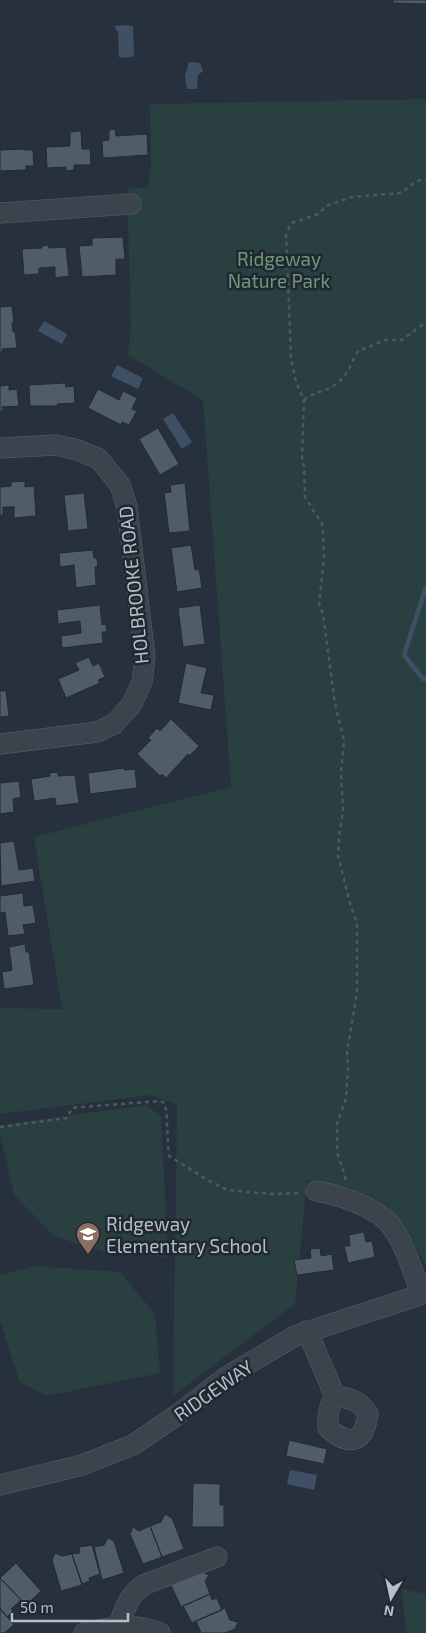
<svg xmlns="http://www.w3.org/2000/svg" width="426" height="1633" viewBox="0 0 426 1633" font-family="'Exo 2',sans-serif">
  <style>
    .green { fill: #2a3f3f }
    .water { fill: #3f5064 }
    .lines { fill: none; stroke-linecap: round; stroke-linejoin: round }
    .stream { stroke: #3f5064; stroke-width: 4.5 }
    .building { fill: #505c68; stroke: #222a34 }
    .minor-casing { stroke: #59616b; stroke-width: 21 }
    .path { stroke: #495b5d; stroke-width: 2.5; stroke-dasharray: 4 4; stroke-linecap: butt }
    .minor { stroke: #3b434d; stroke-width: 20 }
    .labels { text-anchor: middle; dominant-baseline: central; stroke-width: 5; stroke-linejoin: round; paint-order: stroke }
    .park-label { font-size: 19px; fill: #709778; stroke: #202832 }
    .street-label { font-size: 19px; fill: #b7bec8; stroke: #202832 }
    .poi-label { font-size: 19px; fill: #b7bec8; stroke: #202832; text-anchor: start }
  </style>
  <rect width="100%" height="100%" fill="#27313d"/>
  <path class="green" d="M426,99v1167c-8,-14 -20,-39 -30,-51 -17,-21 -63,-32 -89,-35l-12,124 -122,92 4,-291 -26,-10 -151,19v-106l62,1 -28,-172 197,-50 -28,-387 -75,-45 3,-31 -4,-135 21,-2 3,-23 -1,-60z
    M146,1105l15,11 7,141 -62,-4 -52,-17 -40,-41 -14,-61v-9z
    M34,1266l86,6 35,42 5,59 -113,23 -27,-13 -20,-62v-46z
    M402,1589l24,5v39h-20z"/>
  <path class="water" d="M124,25l9,1 1,30 -8,2 -7,-1 -1,-26h-2l-1,-5z
    M189,62l11,1 3,8 -5,4 -1,14h-10l-2,-13z
    M44,321l23,13 -5,10 -24,-13z
    M117,365l26,13 -5,11 -27,-13z
    M173,413l19,29 -10,7 -19,-30z
    M290,1470l27,5 -3,15 -27,-6z"/>
  <g class="lines">
    <path class="stream" d="M426,587l-22,68 19,24h3"/>
  </g>
  <path class="building" d="M393,0h33v4l-33,-1z
    M115,129l1,7 31,-2 1,21 -45,3 -1,-17 7,-1v-10z
    M81,131l1,18h8l1,16h-17v5l-8,1v-4l-19,1 -1,-21 24,-1v-14z
    M24,149v1h9l1,16h-8v4l-26,1v-21z
    M123,237l2,22h-9v16l-34,2 -3,-31 13,-1v-7z
    M48,245l1,3 17,-1 3,29 -14,2v-11l-16,1v6l-15,1 -2,-26 20,-1v-2z
    M12,306l2,16 -2,1 1,9h2l2,16 -15,1v4h-2v-46z
    M65,383l1,4 8,-1 1,17 -18,1 1,2h-28l-1,-21z
    M9,385v5l8,-1 2,17 -17,1 1,4 -3,1v-26z
    M98,389l21,11 4,-9 14,7 -5,11 5,2 -8,14 -7,-3 -1,3 -33,-17z
    M158,428l21,36 -19,11 -21,-36z
    M25,481v6l9,-1 2,30 -22,2v-11h-11v8l-3,1v-29l11,-1v-4z
    M185,483l5,48 -21,2 -5,-40 7,-1 -1,-7z
    M84,493l4,36 -20,2 -4,-36z
    M191,545l4,25 4,-1 3,19 -25,4 -6,-44z
    M93,550l1,8h3l1,9h-3l1,18 -20,3 -2,-23 -14,2 -1,-14z
    M100,605l2,20 4,-1 1,8h-5l1,11 -41,5 -1,-12 20,-3 -1,-12 -22,3 -1,-14z
    M200,605l5,39 -22,3 -5,-39z
    M89,657l4,9 6,-3 6,14 -7,3 2,3 -34,15 -8,-19 21,-9 -4,-7z
    M186,663l21,5 -6,25 13,2 -3,15 -33,-7z
    M0,691h6l3,25 -9,1z
    M171,719l28,27 -10,10 -1,-2 -22,24 -4,-4 -2,2 -23,-22 14,-14 -3,-2 9,-10 3,3z
    M124,768v2l11,-1 2,19 -47,6 -2,-21z
    M58,772v4l17,-1 4,28 -23,3 -1,-8 -21,3 -3,-22 19,-3 -1,-3z
    M19,781l2,16 -8,2 1,13 -14,2v-31z
    M14,841l5,29 14,-2 2,13 -34,5 -1,-43z
    M23,893l1,13 9,-1 3,18 -13,2 2,9 -17,2 -3,-24 -5,1v-17z
    M25,944l1,8h3l5,33 -30,4 -2,-17 10,-2 -3,-23z
    M364,1232l2,10 6,-1 3,16 -27,6 -4,-17h6l-1,-11z
    M320,1248l1,8 11,-2 2,16 -37,5 -3,-15 17,-2 -1,-9z
    M289,1440l38,9 -3,15 -38,-8z
    M193,1483l27,1v21h4v22h-32z
    M165,1514l7,4 12,31 -22,8 -12,-31 11,-4z
    M150,1526l12,31 -19,7 -13,-30 3,-7 6,4z
    M108,1538l6,3 10,32 -22,7 -8,-33 10,-2z
    M92,1545l8,29 -11,4 1,3 -8,3 -10,-30 8,-1 -1,-6z
    M55,1553l7,3 10,-2 10,31 -21,6 -9,-31z
    M16,1563l25,28 -15,14 -26,-27z
    M202,1572l7,3 -4,6 5,13 -29,13 -10,-22z
    M0,1578l21,22 -10,9 2,2 -6,6 -7,-8z
    M210,1594l2,6 5,-2 5,12 -30,13 -9,-17z
    M0,1608l14,17 -10,8h-4z
    M225,1608l5,12 8,2 -3,7 -10,4h-24l-5,-12z"/>
  <g class="lines">
    <g class="minor-casing">
      <path id="minor" d="M0,213l131,-9
        M0,448l56,-3 22,5 21,9 21,26 7,22 18,150 -3,25 -10,22 -18,20 -17,8 -97,12
        M316,1191c23,4 54,14 71,30 17,18 26,51 34,73
        M307,1331l28,65c15,2 25,5 33,18 -4,29 -18,33 -40,14 -1,-13 1,-21 7,-32
        M0,1485l82,-20 51,-20 44,-30 49,-38 69,-41 131,-43
        M118,1627c7,-18 9,-29 25,-42l74,-28
        M84,1633c26,-6 50,-11 76,0"/>
    </g>
    <path class="path" d="M304,400c8,-7 19,-8 29,-14 13,-7 18,-22 25,-35l28,-11h16l20,-15h4
      M0,1127l67,-9 5,-10 9,-1 79,-6 5,2c3,18 2,35 4,53l37,23 21,11 45,4 28,-1
      M345,1180v-5l-8,-23v-29l9,-24 2,-31 -1,-16 10,-59v-70l-7,-20 -12,-47 1,-19 4,-26 -2,-39 3,-32 -9,-36 -12,-90 -4,-11 5,-44 -1,-28 -1,-7 -17,-27 -1,-30 -2,-9 2,-58 -8,-18 -5,-24 -5,-125 6,-10 26,-9 8,-8 26,-9 49,-4 16,-12 9,-2"/>
    <use href="#minor" class="minor"/>
  </g>
  <defs>
    <g id="school-pin" transform="scale(1.25)"><path d="M0 17L-7.5 6A9.5 9.5 0 1 1 7.5 6Z" fill="#8d6e63" stroke="#202832"/><path d="M0-5L7-2L0 1L-7-2ZM-4 1L0 2.5L4 1V4Q0 6-4 4Z" fill="#fff"/></g>
  </defs>
  <g fill-rule="evenodd">
    <use href="#school-pin" x="88" y="1234"/>
  </g>
  <g class="labels">
    <g class="park-label">
      <text x="279" y="258">Ridgeway<tspan x="279" dy="22">Nature Park</tspan></text>
    </g>
    <g class="street-label">
      <text transform="translate(133 585) rotate(-96)">HOLBROOKE ROAD</text>
      <text transform="translate(213 1390) rotate(-35)">RIDGEWAY</text>
    </g>
    <g class="poi-label">
      <text x="106" y="1223">Ridgeway<tspan x="106" dy="22">Elementary School</tspan></text>
    </g>
  </g>
  <g transform="translate(391 1598) rotate(189)" stroke="#202832" stroke-width="4" paint-order="stroke">
  <path d="M0-4L9 19L0 12L-9 19Z" fill="#b7bec8"/>
  <text y="-8" font-size="14" font-weight="bold" text-anchor="middle" fill="#b7bec8">N</text>
  </g>
  <path d="M12 1613v8h116v-8" fill="none" stroke="#b7bec8" stroke-width="2.5"/>
  <text x="20" y="1613" font-size="15" fill="#b7bec8" stroke="#202832" stroke-width="4" paint-order="stroke">50 m</text>
</svg>
